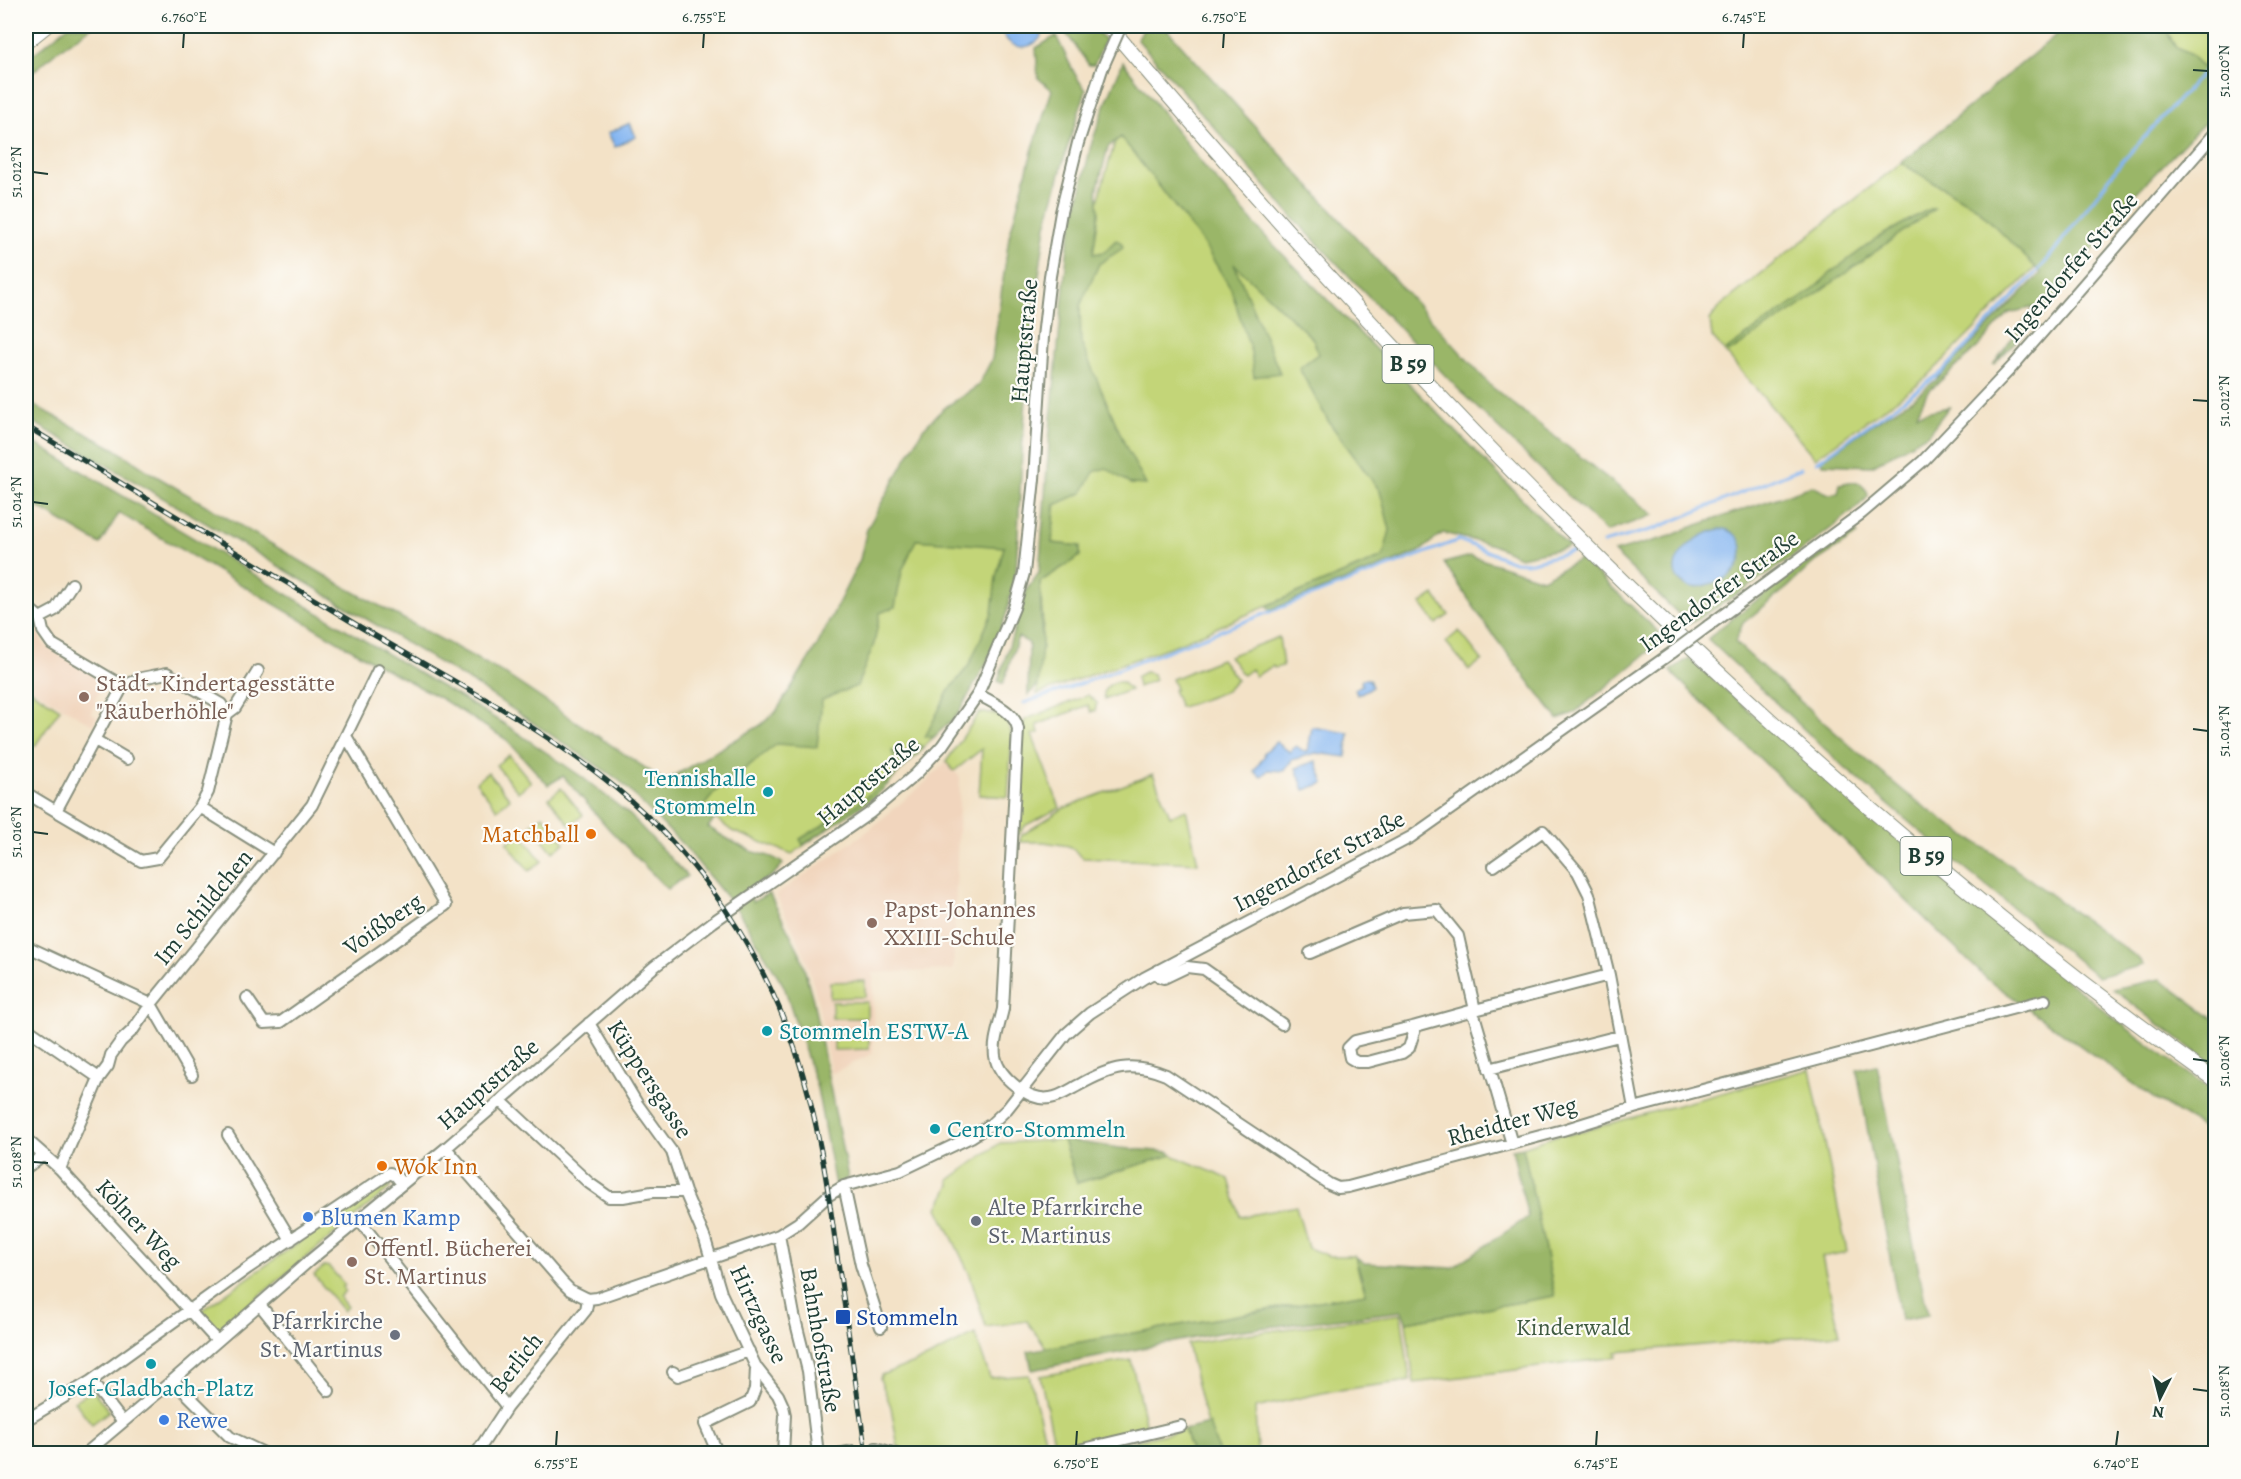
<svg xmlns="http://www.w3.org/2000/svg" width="2241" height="1479" viewBox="0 0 2241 1479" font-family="Alegreya,serif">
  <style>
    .built { fill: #f1d5bd }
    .green { fill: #c3d578; stroke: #718956; stroke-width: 1.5 }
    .forest { fill: #9ab668; stroke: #5c7a4e; stroke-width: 1.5 }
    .water { fill: #85b6f1; stroke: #527a92; stroke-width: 1.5 }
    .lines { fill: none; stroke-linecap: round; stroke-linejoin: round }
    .stream { stroke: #85b6f1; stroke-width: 3 }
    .minor-tunnel { stroke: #c9c1aa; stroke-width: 10; stroke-dasharray: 10 5; stroke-linecap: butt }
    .minor-casing { stroke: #89907e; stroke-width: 14 }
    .major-casing { stroke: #89907e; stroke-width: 16 }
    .minor { stroke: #fff; stroke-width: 10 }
    .major { stroke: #fff; stroke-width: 14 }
    .rail-casing { stroke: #1f3d34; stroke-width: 5 }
    .rail { stroke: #fdfcf7; stroke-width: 3; stroke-dasharray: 9; stroke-linecap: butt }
    .minor-bridge-casing { stroke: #89907e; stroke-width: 14; stroke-linecap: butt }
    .minor-bridge { stroke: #fff; stroke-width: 10 }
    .ticks { fill: none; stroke: #1f3d34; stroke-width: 2 }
    .education-dot { fill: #8d6e63; stroke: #fdfcf7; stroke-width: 2 }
    .culture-dot { fill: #0f9aa8; stroke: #fdfcf7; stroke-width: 2 }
    .food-dot { fill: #e8710a; stroke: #fdfcf7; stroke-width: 2 }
    .shop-dot { fill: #3f7fe0; stroke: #fdfcf7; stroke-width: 2 }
    .worship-dot { fill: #6b7280; stroke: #fdfcf7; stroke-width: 2 }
    .transit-dot { fill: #1a4fb4; stroke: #fdfcf7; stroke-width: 2 }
    .labels { text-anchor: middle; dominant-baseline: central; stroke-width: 4.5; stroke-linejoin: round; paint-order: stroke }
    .shield { fill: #fdfcf7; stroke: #62766e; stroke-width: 1.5 }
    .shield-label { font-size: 22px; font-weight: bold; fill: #1f3d34 }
    .street-label { font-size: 24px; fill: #1f3d34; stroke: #fdfcf7 }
    .education-label { font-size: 24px; fill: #785e54; stroke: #fdfcf7; text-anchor: start }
    .culture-label { font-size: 24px; fill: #0d838f; stroke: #fdfcf7; text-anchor: start }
    .food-label { font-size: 24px; fill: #c56008; stroke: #fdfcf7; text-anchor: end }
    .worship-label { font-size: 24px; fill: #5b616d; stroke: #fdfcf7; text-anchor: start }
    .shop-label { font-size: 24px; fill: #366cbe; stroke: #fdfcf7; text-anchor: start }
    .transit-label { font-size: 24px; fill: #164399; stroke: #fdfcf7; text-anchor: start }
    .park-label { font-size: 24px; fill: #405b42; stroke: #fdfcf7 }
    .neatline { fill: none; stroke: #1f3d34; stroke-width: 2 }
    .ticks-label { font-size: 15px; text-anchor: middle; fill: #1f3d34 }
  </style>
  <rect width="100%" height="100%" fill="#fdfcf7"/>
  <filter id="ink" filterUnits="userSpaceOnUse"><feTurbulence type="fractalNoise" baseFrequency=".0167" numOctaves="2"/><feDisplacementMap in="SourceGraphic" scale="12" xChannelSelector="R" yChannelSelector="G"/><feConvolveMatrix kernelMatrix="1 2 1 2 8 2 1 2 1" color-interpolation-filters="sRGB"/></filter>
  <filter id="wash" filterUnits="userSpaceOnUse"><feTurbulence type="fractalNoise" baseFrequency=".008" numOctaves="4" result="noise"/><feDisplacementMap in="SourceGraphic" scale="24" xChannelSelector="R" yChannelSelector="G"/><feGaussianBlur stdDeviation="1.35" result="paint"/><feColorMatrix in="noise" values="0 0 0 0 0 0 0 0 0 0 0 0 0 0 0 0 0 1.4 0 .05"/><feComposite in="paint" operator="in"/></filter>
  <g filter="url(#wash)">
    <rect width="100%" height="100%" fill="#f3e2c7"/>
    <path class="built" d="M32,617l10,25 9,8 54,33 -11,18 2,1 -5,11 6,4 -4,8 -67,-40v-61z
      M946,762l14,15 -7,193 -80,3v80l-42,21 -14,-76 -14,-47 -27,-56 93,-65 58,-49z"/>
    <path class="green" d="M2167,26h48v28l-12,14 -12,-13 -15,-7 -7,-12z
      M1121,137l193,203 4,14 -19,14 30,54 51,69 23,57 -225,96 -141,50 6,-70 -3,-42 39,-36 -27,-3 23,-244 27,-113 13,-44z
      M1901,163l75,44 60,60 -110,111 -111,80 -103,-121 -2,-17 9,-13z
      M867,529l152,10 -15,60 -70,138 -87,78 -55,39 -60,-23 -50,-39 94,-80 41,-66 43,-86z
      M1434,595l15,20 -13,9 -15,-20z
      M1459,631l23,29 -13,10 -23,-28z
      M1279,637l4,29 -9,2 -1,-2 -18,10 -4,-7 -8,6 -14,-19z
      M1221,659l16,21c-5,3 -5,6 -10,10 -5,3 -43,17 -47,17l-7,-17 3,-1 -4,-10z
      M1145,672l8,2 2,6 -17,7 -2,-10z
      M1116,682h6l8,8 -25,9c-4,-10 3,-14 11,-17z
      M26,687l34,22 -25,37 -9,-7z
      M1088,695l9,8 -2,8 -4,1 -3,-7 -51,20 2,8 -7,2 28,73 -34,17 -7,9h-3l7,-111 3,-4z
      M979,713c19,-2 29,5 33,23l-4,61 -29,-2 3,-46 -28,22 -8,-9z
      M509,755l22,27 -13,10 -22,-27z
      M488,772l22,27 -13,10 -21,-27z
      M1153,774l17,42 16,-7 12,54 -115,-5 -14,-12 -25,-4h-25l3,-7 42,-27z
      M561,788l22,27 -13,10 -21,-27z
      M543,815l22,28 -12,9 -22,-27z
      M520,833l22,28 -13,10 -22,-28z
      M865,981v16l-35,1v-16z
      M832,1002h35v16h-35z
      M869,1033v16l-35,1v-16z
      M1810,1069l37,183 -25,5 18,77 -224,18 1,5 -203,26 -8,-61 149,-26 -32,-149 44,-15 1,3z
      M1063,1140l14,43 95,-28 57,24 11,38 56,-11 12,42 21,8h26l5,22 6,15 -320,55 -19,-27 -41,6 -16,-52 -32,-67 12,-23 -1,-5 51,-37z
      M384,1182l7,5 -174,144 -17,-19z
      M325,1266l4,1 16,18 -3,2 3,4 -6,6 8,10 -4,4 -29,-36z
      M1401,1314l9,67 -79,10 -76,17 2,45h-43l-27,-109 51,-9z
      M975,1334l15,44 39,-3 19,76 -10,3h-122l-18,-7 -7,-40 -11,-28 1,-4 44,-16z
      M1131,1360l16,71 -91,20 -16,-75z
      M93,1390l16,21 -17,13 -18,-23z
      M1184,1430l8,23h-79l-2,-7z"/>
    <path class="forest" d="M68,26h25l-36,25 -31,27v-18z
      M1061,26h32l12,14 -11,25h-5z
      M1146,26h18l328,361 162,128 -48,17 -140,-135 -172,-178 -157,-180z
      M2067,26h100l2,10 7,12 15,7 12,13 12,-14v58l-80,82 -89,117 -53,54 42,-58 -26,6 -30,33 -52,47 -10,21 32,-7 -21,27 -56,32 -49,-2 -1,-4 49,-35 40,-25 25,-20 105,-107 -65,-66 -75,-44z
      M1056,36c9,16 18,42 30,54l-21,65 -19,71 -14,97 -10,128 -6,122 -10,42 -19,47 -29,52 -24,23h-9l23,-45 21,-27 23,-52 4,-36 8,-30 -88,-7 -14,31 -7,36 -15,6 -6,31 -17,42 -35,14 -5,47 -40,-3 -61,47 -14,17 14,10 -8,9c14,9 28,17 43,24 11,4 23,4 32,13l-10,11 -27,17 7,10 16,-9 31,60 13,47 35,178 -13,8 -18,-98 -33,-102 -46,-75 -53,-64 -66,-67 -143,-95 -219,-132 -231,-135v-17l89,48 36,24 192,113 160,87 162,108 96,-56 15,-13 41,-66 43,-86 7,-31 56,-100 21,-21 34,-22 14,-27 17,-122 24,-89 19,-58 -14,-12 -2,-30z
      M1123,62l81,104 61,70 304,311 -49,10 -27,-12 -50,-12 -24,19 -149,58 -4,-4 117,-49 7,-27 -10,-39 -51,-69 -30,-54 19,-14 -4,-14 -80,-76 46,109 -26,4 -3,-25 -20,-63 -28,-46 -82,-106 -13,10 -11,44 2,22 -6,41 11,-2 12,-12 6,3 1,5 -24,16 -19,42 1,37 46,106 19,36 -16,-1 -24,-16 -12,4 -12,21 -27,12 -3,38 28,3v10l-40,26 2,65 -4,38 -10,10 1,-52 -11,-6 -15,47 -5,-3 29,-92 12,-16 12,-155 17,-173 23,-100 15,-42z
      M1929,209h5l-134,97 -70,46 -4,-2 85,-59 23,-21 45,-33z
      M26,438l480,287 76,52 48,38 57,61 -20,13 -58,-60 -46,-53 -15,9 -41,-45 -65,-41 -69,-37 -254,-149 -19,31 -74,-44z
      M1849,482l11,1 7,8 1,5 -4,5c-54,47 -114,87 -175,123l-75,-72 57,-16 15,-7 126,-43 17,8 9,-1 2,-9z
      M1853,527l4,8 -45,29 -24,23 -45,36 -8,19c56,51 112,103 171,151 33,26 68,47 101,70 44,31 86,64 130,94l6,8 -45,12 -143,-116 -110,-93 -137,-129 8,-8z
      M1471,556l71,23 39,-20 86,81 -21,14 -72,59 -16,6 -68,-88 -46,-68z
      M1689,658c99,87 199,174 301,258 73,62 147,123 225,177v42l-60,-36 -168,-120 -317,-308z
      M914,742l10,6 -49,49 -72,48 -3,-6 54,-33 39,-31 3,-11 -4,-13 13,4z
      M2160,979l55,41v47l-102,-78z
      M1877,1065l51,250 -27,5 -44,-250z
      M1063,1140l56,8 50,4 3,3 -95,28z
      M1523,1147l32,149 -149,26 -4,-11 -183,22 -187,37 -4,-19 338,-58 -11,-37 9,7 88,5 76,-51 -16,-68z
      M1209,1424l10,29h-27l-8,-23z"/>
    <path class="water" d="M999,26h45c0,18 -21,27 -35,16 -4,-4 -8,-11 -10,-16z
      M630,123l6,14 -21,10 -7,-14z
      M1725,529c23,7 21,34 4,47 -8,6 -17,7 -26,10 -6,1 -12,3 -18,-1 -30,-18 14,-57 40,-56z
      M1362,679h7l3,8 -15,8 -2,-6 7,-4 -1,-3z
      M1312,727l37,6 -3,24 -30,-4 -24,7 -8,11 -16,-1 -7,7 -7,-6 11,-16 -1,-2 12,-11 14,10 6,-6 9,6 3,-1z
      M1316,761l8,22 -20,7 -8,-22z"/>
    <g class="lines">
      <path class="stream" d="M1817,462l125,-90 103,-109 76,-100 95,-105
        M1603,543l51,-14 147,-61
        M1024,703l56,-19 379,-144 55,22 14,1 50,-13"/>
    </g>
  </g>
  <g filter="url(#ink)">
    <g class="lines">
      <path class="minor-tunnel" d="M852,1451l24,-3"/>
      <g class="minor-casing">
        <path id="minor" d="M26,606l14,12 3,13 9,13 71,42
          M40,618l15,-8 17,-26
          M1708,626l154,-113 61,-52 90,-95 203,-234
          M978,694c14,9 37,17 40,35l-15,280c-8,34 -19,53 14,78 10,7 20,13 33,11 10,-1 21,-9 29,-13 32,-18 52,-24 87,-10l163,109 9,4 10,-1 215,-57 71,-22 411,-108
          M95,740l32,19
          M26,793l30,18 67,-125 19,-8 25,-5 54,31 6,10
          M200,807l74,46
          M56,811l85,50 17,-3 42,-51 8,-15 19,-78 8,-6 23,-37
          M1494,866l49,-35 35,41 11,22 20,81 25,133
          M26,946l125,58 41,71
          M1310,953l93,-40 34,-3 21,26 17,74 -5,1
          M1156,972l4,5 4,1 23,-11 17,2 78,55
          M247,998l17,25 17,-1 165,-117 -100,-169
          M1475,1010l134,-35
          M589,1023l49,82 34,47 13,40 20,47 16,54 35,74 22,28 5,11 2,9 -2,39
          M1416,1026l-61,15 -7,7 2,10 7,4h11l34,-9 7,-5 7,-22 54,-15 5,7 37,126
          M26,1028l73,50
          M1489,1069l130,-33
          M501,1101l88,82 20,14h14l29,-5h33
          M228,1135l63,105
          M26,1139l34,30 157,172
          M446,1148l116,134 8,8 18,9
          M26,1168l16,-12
          M60,1169l39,-91 9,-12 3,-11 10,-14 12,-11 18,-26 161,-199 66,-135
          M844,1186l17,79 20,62
          M359,1220l148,187
          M779,1235l15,80 14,56 10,83
          M588,1299l9,-1 182,-63 19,-12 31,-28 15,-9 56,-15 71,-34 19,-12 17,-16 59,-75 24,-21 54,-35 267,-141 262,-185
          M260,1305l69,86
          M673,1372l5,4 71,-25
          M173,1380l57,57 36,17
          M91,1381l31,40
          M26,1420l65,-39 157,-113 142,-95 6,3 6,8
          M26,1443l8,11
          M876,1448l20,6
          M85,1454l88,-74 136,-119 137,-113 208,-181 59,-45 157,-109 46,-39 26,-28 36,-52 36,-86 10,-35 10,-94 9,-142 7,-61 11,-64 17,-69 24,-74
          M476,1454l31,-47 79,-97 2,-11
          M718,1454l-13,-30 45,-22 5,-13 1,-22
          M837,1454l15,-3
          M1062,1454l119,-28"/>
      </g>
      <g class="major-casing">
        <path id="major" d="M1109,26c329,389 690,758 1107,1055
          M26,42l20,-16"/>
      </g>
      <use href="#minor" class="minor"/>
      <use href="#major" class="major"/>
      <g class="rail-casing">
        <path id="rail" d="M26,426c110,66 220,133 331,199 87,52 181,98 260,164 82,68 145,162 179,263 22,66 32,135 41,203 10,66 19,132 29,199"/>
      </g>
      <use href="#rail" class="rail"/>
      <g class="minor-bridge-casing">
        <path id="minor-bridge" d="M1102,69l19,-43
          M1673,652l35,-26"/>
      </g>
      <use href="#minor-bridge" class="minor-bridge"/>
    </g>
  </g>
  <path class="ticks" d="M183,48l1,-15M703,48l1,-15M1223,48l1,-15M1743,48l1,-15M2193,70l15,1M33,172l15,2M2193,400l15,1M33,502l15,2M2193,729l15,2M33,832l15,2M2193,1059l15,2M33,1162l15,1M2193,1389l15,2M556,1446l1,-15M1076,1446l1,-15M1596,1446l1,-15M2116,1446l2,-15"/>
  <g class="education-dot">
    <circle cx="84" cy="697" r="6"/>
    <circle cx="872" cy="923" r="6"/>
    <circle cx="352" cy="1262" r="6"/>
  </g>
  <g class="culture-dot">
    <circle cx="768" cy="792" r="6"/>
    <circle cx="767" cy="1031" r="6"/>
    <circle cx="935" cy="1129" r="6"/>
    <circle cx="151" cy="1364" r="6"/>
  </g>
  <g class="food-dot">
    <circle cx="591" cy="834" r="6"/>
    <circle cx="382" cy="1166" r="6"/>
  </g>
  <g class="shop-dot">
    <circle cx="308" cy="1217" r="6"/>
    <circle cx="164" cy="1420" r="6"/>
  </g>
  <g class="worship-dot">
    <circle cx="976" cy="1221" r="6"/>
    <circle cx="395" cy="1335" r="6"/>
  </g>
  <rect class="transit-dot" x="835" y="1309" width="16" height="16" rx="3"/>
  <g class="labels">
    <g class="shield">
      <rect x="1382.5" y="345" width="51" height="38" rx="4.5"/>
      <rect x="1900.5" y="837" width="51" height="38" rx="4.5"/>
    </g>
    <g class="shield-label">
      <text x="1408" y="364">B 59</text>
      <text x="1926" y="856">B 59</text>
    </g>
    <g class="street-label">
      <text transform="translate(2071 267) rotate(-49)">Ingendorfer Straße</text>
      <text transform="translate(1024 341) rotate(-85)">Hauptstraße</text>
      <text transform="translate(1719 591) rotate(-36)">Ingendorfer Straße</text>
      <text transform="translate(868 781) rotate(-40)">Hauptstraße</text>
      <text transform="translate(1319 861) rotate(-28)">Ingendorfer Straße</text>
      <text transform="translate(203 907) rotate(-51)">Im Schildchen</text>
      <text transform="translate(383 924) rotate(-35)">Voißberg</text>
      <text transform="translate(650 1079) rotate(57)">Küppersgasse</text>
      <text transform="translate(488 1084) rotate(-41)">Hauptstraße</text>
      <text transform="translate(1512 1121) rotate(-15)">Rheidter Weg</text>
      <text transform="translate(139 1224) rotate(47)">Kölner Weg</text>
      <text transform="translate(759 1314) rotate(65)">Hirtzgasse</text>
      <text transform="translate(821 1340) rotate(80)">Bahnhofstraße</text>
      <text transform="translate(516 1363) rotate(-52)">Berlich</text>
    </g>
    <g class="education-label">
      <text x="96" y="683">Städt. Kindertagesstätte<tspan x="96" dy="28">"Räuberhöhle"</tspan></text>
      <text x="884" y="909">Papst-Johannes<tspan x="884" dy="28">XXIII-Schule</tspan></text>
      <text x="364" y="1248">Öffentl. Bücherei<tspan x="364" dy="28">St. Martinus</tspan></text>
    </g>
    <g class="culture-label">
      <text x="756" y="778" text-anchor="end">Tennishalle<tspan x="756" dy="28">Stommeln</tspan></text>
      <text x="779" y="1031">Stommeln ESTW-A</text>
      <text x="947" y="1129">Centro-Stommeln</text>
      <text x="151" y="1388" text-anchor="middle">Josef-Gladbach-Platz</text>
    </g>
    <g class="food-label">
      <text x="579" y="834">Matchball</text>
      <text x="394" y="1166" text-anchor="start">Wok Inn</text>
    </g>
    <g class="worship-label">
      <text x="988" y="1207">Alte Pfarrkirche<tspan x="988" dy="28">St. Martinus</tspan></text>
      <text x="383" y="1321" text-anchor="end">Pfarrkirche<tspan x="383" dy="28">St. Martinus</tspan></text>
    </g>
    <g class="shop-label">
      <text x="320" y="1217">Blumen Kamp</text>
      <text x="176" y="1420">Rewe</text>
    </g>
    <g class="transit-label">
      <text x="856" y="1317">Stommeln</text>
    </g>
    <g class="park-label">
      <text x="1573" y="1327">Kinderwald</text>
    </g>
  </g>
  <rect width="2241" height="1479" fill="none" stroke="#fdfcf7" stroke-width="66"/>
  <g transform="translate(2160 1398) rotate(186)" stroke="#fdfcf7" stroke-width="4.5" paint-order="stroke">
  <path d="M0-4.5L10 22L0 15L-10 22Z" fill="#1f3d34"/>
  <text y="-9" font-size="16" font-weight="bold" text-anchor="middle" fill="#1f3d34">N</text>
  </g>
  <rect x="33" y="33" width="2175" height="1413" class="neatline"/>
  <g class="ticks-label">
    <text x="184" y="22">6.760°E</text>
    <text x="704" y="22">6.755°E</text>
    <text x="1224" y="22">6.750°E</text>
    <text x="1744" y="22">6.745°E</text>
    <text transform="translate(2224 71) rotate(-90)" y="5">51.010°N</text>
    <text transform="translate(16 172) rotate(-90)" y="5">51.012°N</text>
    <text transform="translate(2224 401) rotate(-90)" y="5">51.012°N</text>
    <text transform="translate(16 502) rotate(-90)" y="5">51.014°N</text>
    <text transform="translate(2224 731) rotate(-90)" y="5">51.014°N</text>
    <text transform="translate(16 832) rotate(-90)" y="5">51.016°N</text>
    <text transform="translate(2224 1061) rotate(-90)" y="5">51.016°N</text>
    <text transform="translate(16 1162) rotate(-90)" y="5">51.018°N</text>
    <text transform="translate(2224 1391) rotate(-90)" y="5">51.018°N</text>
    <text x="556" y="1468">6.755°E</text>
    <text x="1076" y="1468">6.750°E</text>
    <text x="1596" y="1468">6.745°E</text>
    <text x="2116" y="1468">6.740°E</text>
  </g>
</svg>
